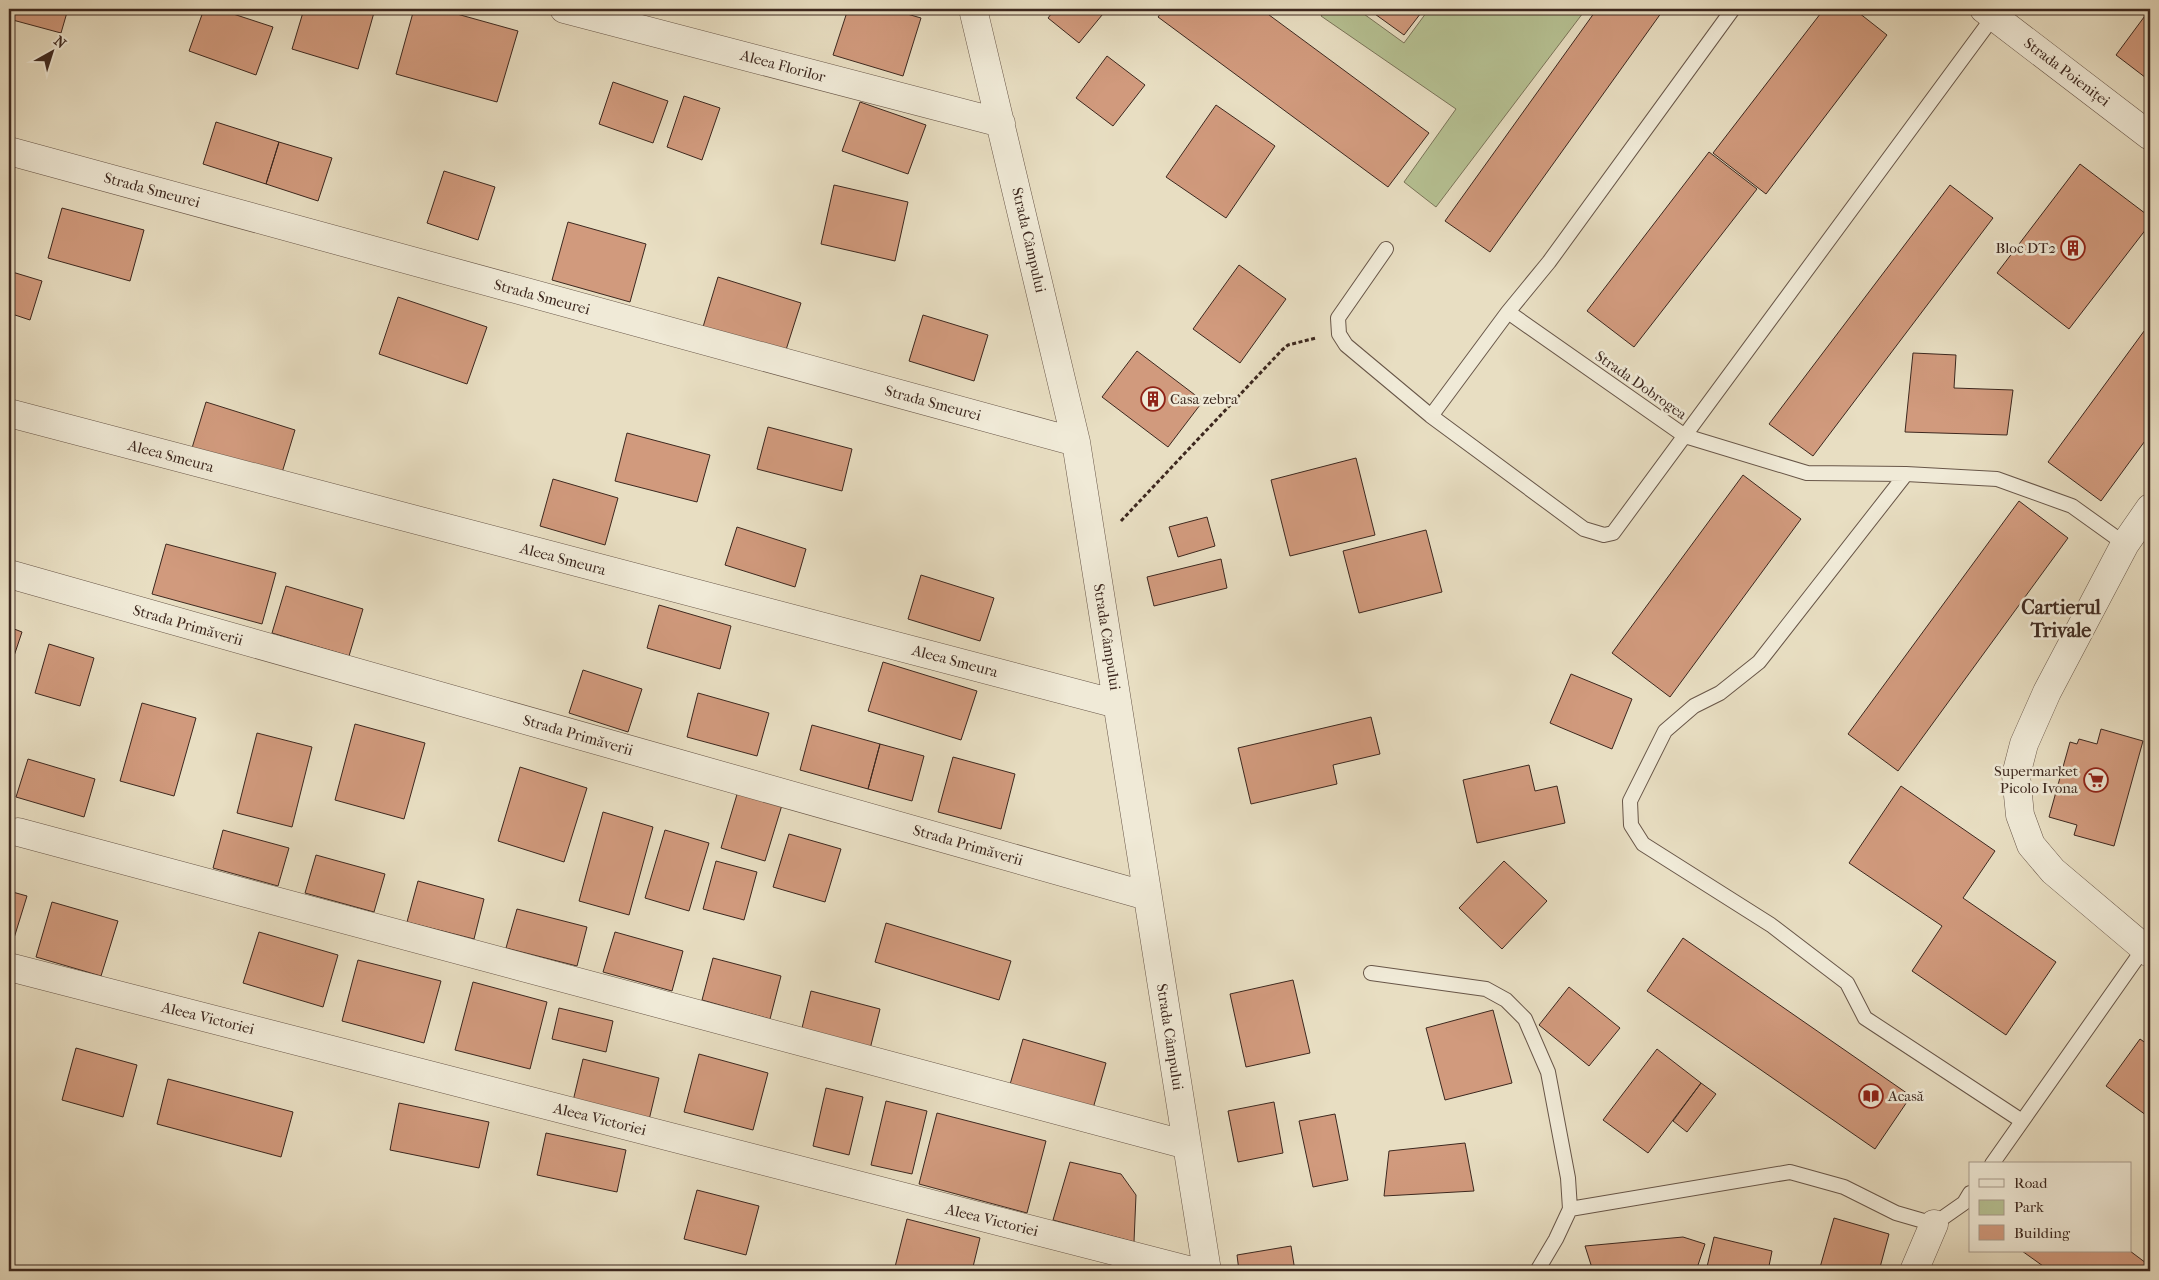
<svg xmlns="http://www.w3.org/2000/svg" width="2159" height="1280" viewBox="0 0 2159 1280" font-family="'IM FELL French Canon',serif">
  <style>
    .green { fill: #b6c193; stroke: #7a7459 }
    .building { fill: #d19a7d; stroke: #3d281f }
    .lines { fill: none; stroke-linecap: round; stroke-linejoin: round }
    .lane-casing { stroke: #685648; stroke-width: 16 }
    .street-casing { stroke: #685648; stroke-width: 29 }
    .path { stroke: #3d281f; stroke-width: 3; stroke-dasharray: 4 2.5; stroke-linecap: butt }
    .lane { stroke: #f0ead7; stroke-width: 14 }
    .street { stroke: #f0ead7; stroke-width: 28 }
    .labels { text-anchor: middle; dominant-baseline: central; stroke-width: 5; stroke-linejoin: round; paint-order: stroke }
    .street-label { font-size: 15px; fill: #3d281f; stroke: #f0ead7 }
    .poi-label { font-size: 15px; fill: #3d281f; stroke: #f0ead7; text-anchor: end }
    .district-label { font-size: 20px; font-weight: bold; fill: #3d281f; stroke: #f0ead7 }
  </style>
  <rect width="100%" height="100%" fill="#e8dec2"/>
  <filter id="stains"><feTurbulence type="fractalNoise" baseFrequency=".004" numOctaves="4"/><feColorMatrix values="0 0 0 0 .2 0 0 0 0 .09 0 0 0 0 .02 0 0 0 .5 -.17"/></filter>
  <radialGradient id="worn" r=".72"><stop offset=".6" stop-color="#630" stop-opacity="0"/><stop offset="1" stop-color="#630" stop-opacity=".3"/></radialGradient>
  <path class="green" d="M1326,9h31l47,34 25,-34h157l-150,198 -32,-25 52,-73 -135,-93z"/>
  <path class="building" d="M9,9h59l-7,24 -52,-14z
    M204,9h14l55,18 -17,48 -67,-24z
    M304,9h71l-17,60 -66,-20z
    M414,9h25l79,22 -21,71 -101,-28z
    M848,9h42l31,9 -18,58 -70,-21z
    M1055,9h52l-28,34 -31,-25z
    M1164,9h97l168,124 -41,54 -230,-170z
    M1368,9h56l-20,26z
    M1597,9h67l-174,243 -45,-31z
    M1824,9h30l33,26 -121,159 -53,-41z
    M2150,9v72l-34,-26z
    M1107,56l38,29 -32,41 -37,-28z
    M613,82l55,19 -15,42 -54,-19z
    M684,96l36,12 -18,52 -35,-13z
    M860,102l66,23 -18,49 -66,-23z
    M1216,105l59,41 -49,72 -60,-41z
    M216,122l63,20 -13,42 -63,-20z
    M279,142l53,16 -14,43 -52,-17z
    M1709,152l48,37 -123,158 -47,-36z
    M2080,164l70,53v7l-81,105 -72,-56z
    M444,171l51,16 -17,53 -51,-17z
    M834,185l74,17 -13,59 -74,-17z
    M1950,185l43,33 -180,238 -44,-32z
    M62,208l82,22 -14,51 -82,-23z
    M568,222l78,22 -16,58 -78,-22z
    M1239,265l47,34 -46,64 -47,-34z
    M9,271l33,10 -12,39 -21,-7z
    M718,277l83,26 -16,50 -82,-26z
    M398,297l89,30 -20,57 -88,-30z
    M923,315l65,20 -14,46 -65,-20z
    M2150,323v111l-49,67 -53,-39z
    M1137,351l66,50 -35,46 -66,-50z
    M1913,353l43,2 -2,33 59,2 -6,45 -102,-3z
    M206,402l89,28 -14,46 -89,-28z
    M768,427l84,22 -10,42 -85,-22z
    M627,433l83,22 -13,47 -82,-21z
    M1356,458l19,77 -85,21 -19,-76z
    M1743,475l58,44 -131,178 -58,-44z
    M553,479l65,19 -13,47 -65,-19z
    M2019,501l49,37 -170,233 -50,-37z
    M1207,517l8,29 -37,11 -9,-30z
    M737,527l69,22 -11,38 -70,-22z
    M1426,530l16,62 -83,21 -16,-62z
    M166,544l110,29 -14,51 -110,-30z
    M1221,559l6,29 -73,18 -7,-29z
    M921,575l73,23 -14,43 -72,-22z
    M286,586l77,23 -14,47 -77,-23z
    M659,605l72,21 -11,43 -73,-21z
    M9,627l13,5 -13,39z
    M49,644l45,14 -14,48 -45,-13z
    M883,662l94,29 -16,49 -93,-29z
    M583,670l59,19 -14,43 -59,-19z
    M1571,674l61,25 -20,50 -62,-26z
    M698,693l71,20 -12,43 -70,-19z
    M142,703l54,15 -22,78 -54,-15z
    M1371,717l9,37 -47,11 4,19 -86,20 -13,-56z
    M355,724l70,19 -21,76 -69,-19z
    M812,725l68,19 -12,45 -68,-19z
    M2101,729l42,12 -29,105 -40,-11 3,-10 -28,-8 21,-75 7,2 2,-5 18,5z
    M257,733l55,14 -20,80 -55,-14z
    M880,744l44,12 -12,45 -44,-12z
    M953,757l62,17 -14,55 -63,-17z
    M28,759l67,20 -11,38 -68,-20z
    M1529,765l6,26 22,-5 8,37 -88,20 -14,-63z
    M520,767l67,21 -23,74 -66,-21z
    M1901,786l94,65 -32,47 93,64 -50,73 -94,-64 30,-45 -93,-63z
    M738,791l44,14 -17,56 -44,-13z
    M603,812l50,15 -24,88 -50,-14z
    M223,830l66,18 -11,38 -65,-18z
    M665,830l44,13 -20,68 -44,-13z
    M789,834l52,15 -16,53 -52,-15z
    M316,855l69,19 -11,38 -69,-19z
    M716,861l41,11 -13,48 -41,-11z
    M1504,861l43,40 -45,48 -43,-41z
    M418,881l66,18 -10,40 -67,-17z
    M9,891l18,5 -17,55 -1,-1z
    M52,902l66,19 -17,55 -65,-19z
    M517,909l70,18 -10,39 -71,-18z
    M886,923l125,38 -12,39 -124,-38z
    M259,932l79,23 -15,52 -80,-24z
    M615,932l68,19 -11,40 -69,-19z
    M1683,938l228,158 -36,53 -228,-158z
    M713,958l68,18 -11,43 -68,-19z
    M358,960l83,21 -17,62 -82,-22z
    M1293,980l17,73 -64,14 -16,-73z
    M473,982l74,20 -17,67 -75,-19z
    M1569,987l51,41 -31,38 -50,-41z
    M811,991l69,18 -10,40 -69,-17z
    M559,1008l54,13 -7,31 -54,-13z
    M1493,1010l19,73 -67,17 -19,-72z
    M1023,1039l83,24 -14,49 -83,-24z
    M2140,1039l10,7v72l-44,-32z
    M76,1048l61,17 -14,52 -61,-17z
    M1657,1049l44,34 -53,70 -45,-33z
    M699,1054l69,19 -15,57 -69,-18z
    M583,1059l76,19 -10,42 -76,-19z
    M168,1079l125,33 -12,45 -124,-33z
    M1701,1083l15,11 -29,38 -14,-11z
    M826,1088l37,9 -14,58 -36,-9z
    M886,1101l41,10 -15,63 -41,-9z
    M1274,1102l9,51 -45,9 -10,-51z
    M399,1103l90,19 -10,46 -89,-18z
    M937,1113l109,28 -19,72 -108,-29z
    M1335,1114l13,66 -35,7 -14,-66z
    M546,1133l80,17 -9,42 -80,-17z
    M1465,1143l9,48 -90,5 5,-45z
    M1070,1162l51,12 15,21 -2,47 -81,-22z
    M697,1190l62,16 -13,49 -62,-16z
    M1834,1218l55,16 -10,37h-60z
    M907,1219l73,19 -8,33h-78z
    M1683,1237l22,7 -9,27h-103l-8,-25z
    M1714,1237l58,14 -4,20h-62z
    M1291,1246l4,25h-56l-2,-16z
    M2022,1251h108l20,15v5h-100z"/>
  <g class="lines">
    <g class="lane-casing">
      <path id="lane" d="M1733,9l-184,253 -41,50 177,124 122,37 99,1 91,5 75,27 53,38
        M1386,249l-48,69 1,16 7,11 85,71 153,113 20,6 9,-2 383,-520
        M1431,416l77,-104
        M1906,474l-147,188 -39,31 -26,13 -29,25 -35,70 1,24 12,19 128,81 76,58 18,35 157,103
        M1371,973l115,16 20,11 19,19 23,53 20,106 2,31 -14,30 -19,32
        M1992,1164l152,-216
        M1570,1209l220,-37 54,15 52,26 38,11 30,-21 6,-10"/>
    </g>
    <g class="street-casing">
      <path id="street" d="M564,9l437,114
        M973,9l103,433 131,829
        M1984,9l166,127
        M9,151l1067,291
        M9,413l1108,291
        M2150,508l-25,36 -78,148 -23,52 -8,31 4,40 11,30 22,26 97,82
        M9,574l1138,322
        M18,832l1169,313
        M9,967l1183,304
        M1914,1271l20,-47"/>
    </g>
    <path class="path" d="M1121,521l161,-171 6,-5 28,-7"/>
    <use href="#lane" class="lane"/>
    <use href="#street" class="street"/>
  </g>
  <defs>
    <g id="building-ring" transform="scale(1.25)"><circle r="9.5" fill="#f0ead7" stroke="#8f2418" stroke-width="1.5"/><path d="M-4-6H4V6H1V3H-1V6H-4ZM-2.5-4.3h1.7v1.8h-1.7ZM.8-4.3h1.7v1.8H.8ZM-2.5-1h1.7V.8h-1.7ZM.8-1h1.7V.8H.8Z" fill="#8f2418"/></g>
    <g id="supermarket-ring" transform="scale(1.25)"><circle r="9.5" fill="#f0ead7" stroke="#8f2418" stroke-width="1.5"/><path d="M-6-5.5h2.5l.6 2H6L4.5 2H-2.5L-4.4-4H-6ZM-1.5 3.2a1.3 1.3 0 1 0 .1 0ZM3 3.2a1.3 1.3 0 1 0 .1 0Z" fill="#8f2418"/></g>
    <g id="library-ring" transform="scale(1.25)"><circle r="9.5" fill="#f0ead7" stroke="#8f2418" stroke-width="1.5"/><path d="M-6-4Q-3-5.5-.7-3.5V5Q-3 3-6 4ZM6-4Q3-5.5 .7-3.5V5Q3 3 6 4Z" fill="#8f2418"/></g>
  </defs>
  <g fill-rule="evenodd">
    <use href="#building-ring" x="2073" y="248"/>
    <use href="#building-ring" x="1153" y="399"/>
    <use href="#supermarket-ring" x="2096" y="780"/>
    <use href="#library-ring" x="1871" y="1096"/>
  </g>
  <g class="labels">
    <g class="street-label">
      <text transform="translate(783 66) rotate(15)">Aleea Florilor</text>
      <text transform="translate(2067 72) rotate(37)">Strada Poieniței</text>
      <text transform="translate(152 190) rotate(15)">Strada Smeurei</text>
      <text transform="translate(1029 240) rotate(77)">Strada Câmpului</text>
      <text transform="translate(542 297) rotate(15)">Strada Smeurei</text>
      <text transform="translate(1641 385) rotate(35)">Strada Dobrogea</text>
      <text transform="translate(933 403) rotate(15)">Strada Smeurei</text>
      <text transform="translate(171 456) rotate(15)">Aleea Smeura</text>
      <text transform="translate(563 559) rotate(15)">Aleea Smeura</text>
      <text transform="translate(188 625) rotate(16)">Strada Primăverii</text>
      <text transform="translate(1107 637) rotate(81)">Strada Câmpului</text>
      <text transform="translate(955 661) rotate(15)">Aleea Smeura</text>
      <text transform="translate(578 735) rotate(16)">Strada Primăverii</text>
      <text transform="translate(968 845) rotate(16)">Strada Primăverii</text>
      <text transform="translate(208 1018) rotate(14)">Aleea Victoriei</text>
      <text transform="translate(1170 1037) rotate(81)">Strada Câmpului</text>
      <text transform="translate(600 1119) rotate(14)">Aleea Victoriei</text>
      <text transform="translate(992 1220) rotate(14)">Aleea Victoriei</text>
    </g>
    <g class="poi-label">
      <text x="2056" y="248">Bloc DT2</text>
      <text x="1170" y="399" text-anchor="start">Casa zebra</text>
      <text x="2078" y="771">Supermarket<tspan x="2078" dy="17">Picolo Ivona</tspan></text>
      <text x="1888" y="1096" text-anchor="start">Acasă</text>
    </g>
    <g class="district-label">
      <text x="2061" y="607">Cartierul<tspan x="2061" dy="23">Trivale</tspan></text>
    </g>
  </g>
  <rect width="2159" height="1280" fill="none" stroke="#e8dec2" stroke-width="30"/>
  <rect x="10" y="10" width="2139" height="1260" fill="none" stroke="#3d281f" stroke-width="2.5"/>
  <rect x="15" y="15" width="2129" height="1250" fill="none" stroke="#3d281f"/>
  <rect x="1969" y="1162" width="162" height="90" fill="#f0ead7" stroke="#a89c8d"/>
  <rect x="1979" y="1179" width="25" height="8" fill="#f0ead7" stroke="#a89c8d"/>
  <text x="2014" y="1188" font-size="15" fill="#3d281f">Road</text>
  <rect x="1979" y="1200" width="25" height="15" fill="#b6c193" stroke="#a89c8d"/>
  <text x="2014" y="1212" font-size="15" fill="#3d281f">Park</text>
  <rect x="1979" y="1225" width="25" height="15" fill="#d19a7d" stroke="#a89c8d"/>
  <text x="2014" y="1238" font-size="15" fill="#3d281f">Building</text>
  <g transform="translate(52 52) rotate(39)" stroke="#f0ead7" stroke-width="4" paint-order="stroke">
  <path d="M0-4L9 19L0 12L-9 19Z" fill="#3d281f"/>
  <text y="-8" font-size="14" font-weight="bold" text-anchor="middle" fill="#3d281f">N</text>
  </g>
  <rect width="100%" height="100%" filter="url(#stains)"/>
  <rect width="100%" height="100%" fill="url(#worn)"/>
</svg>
